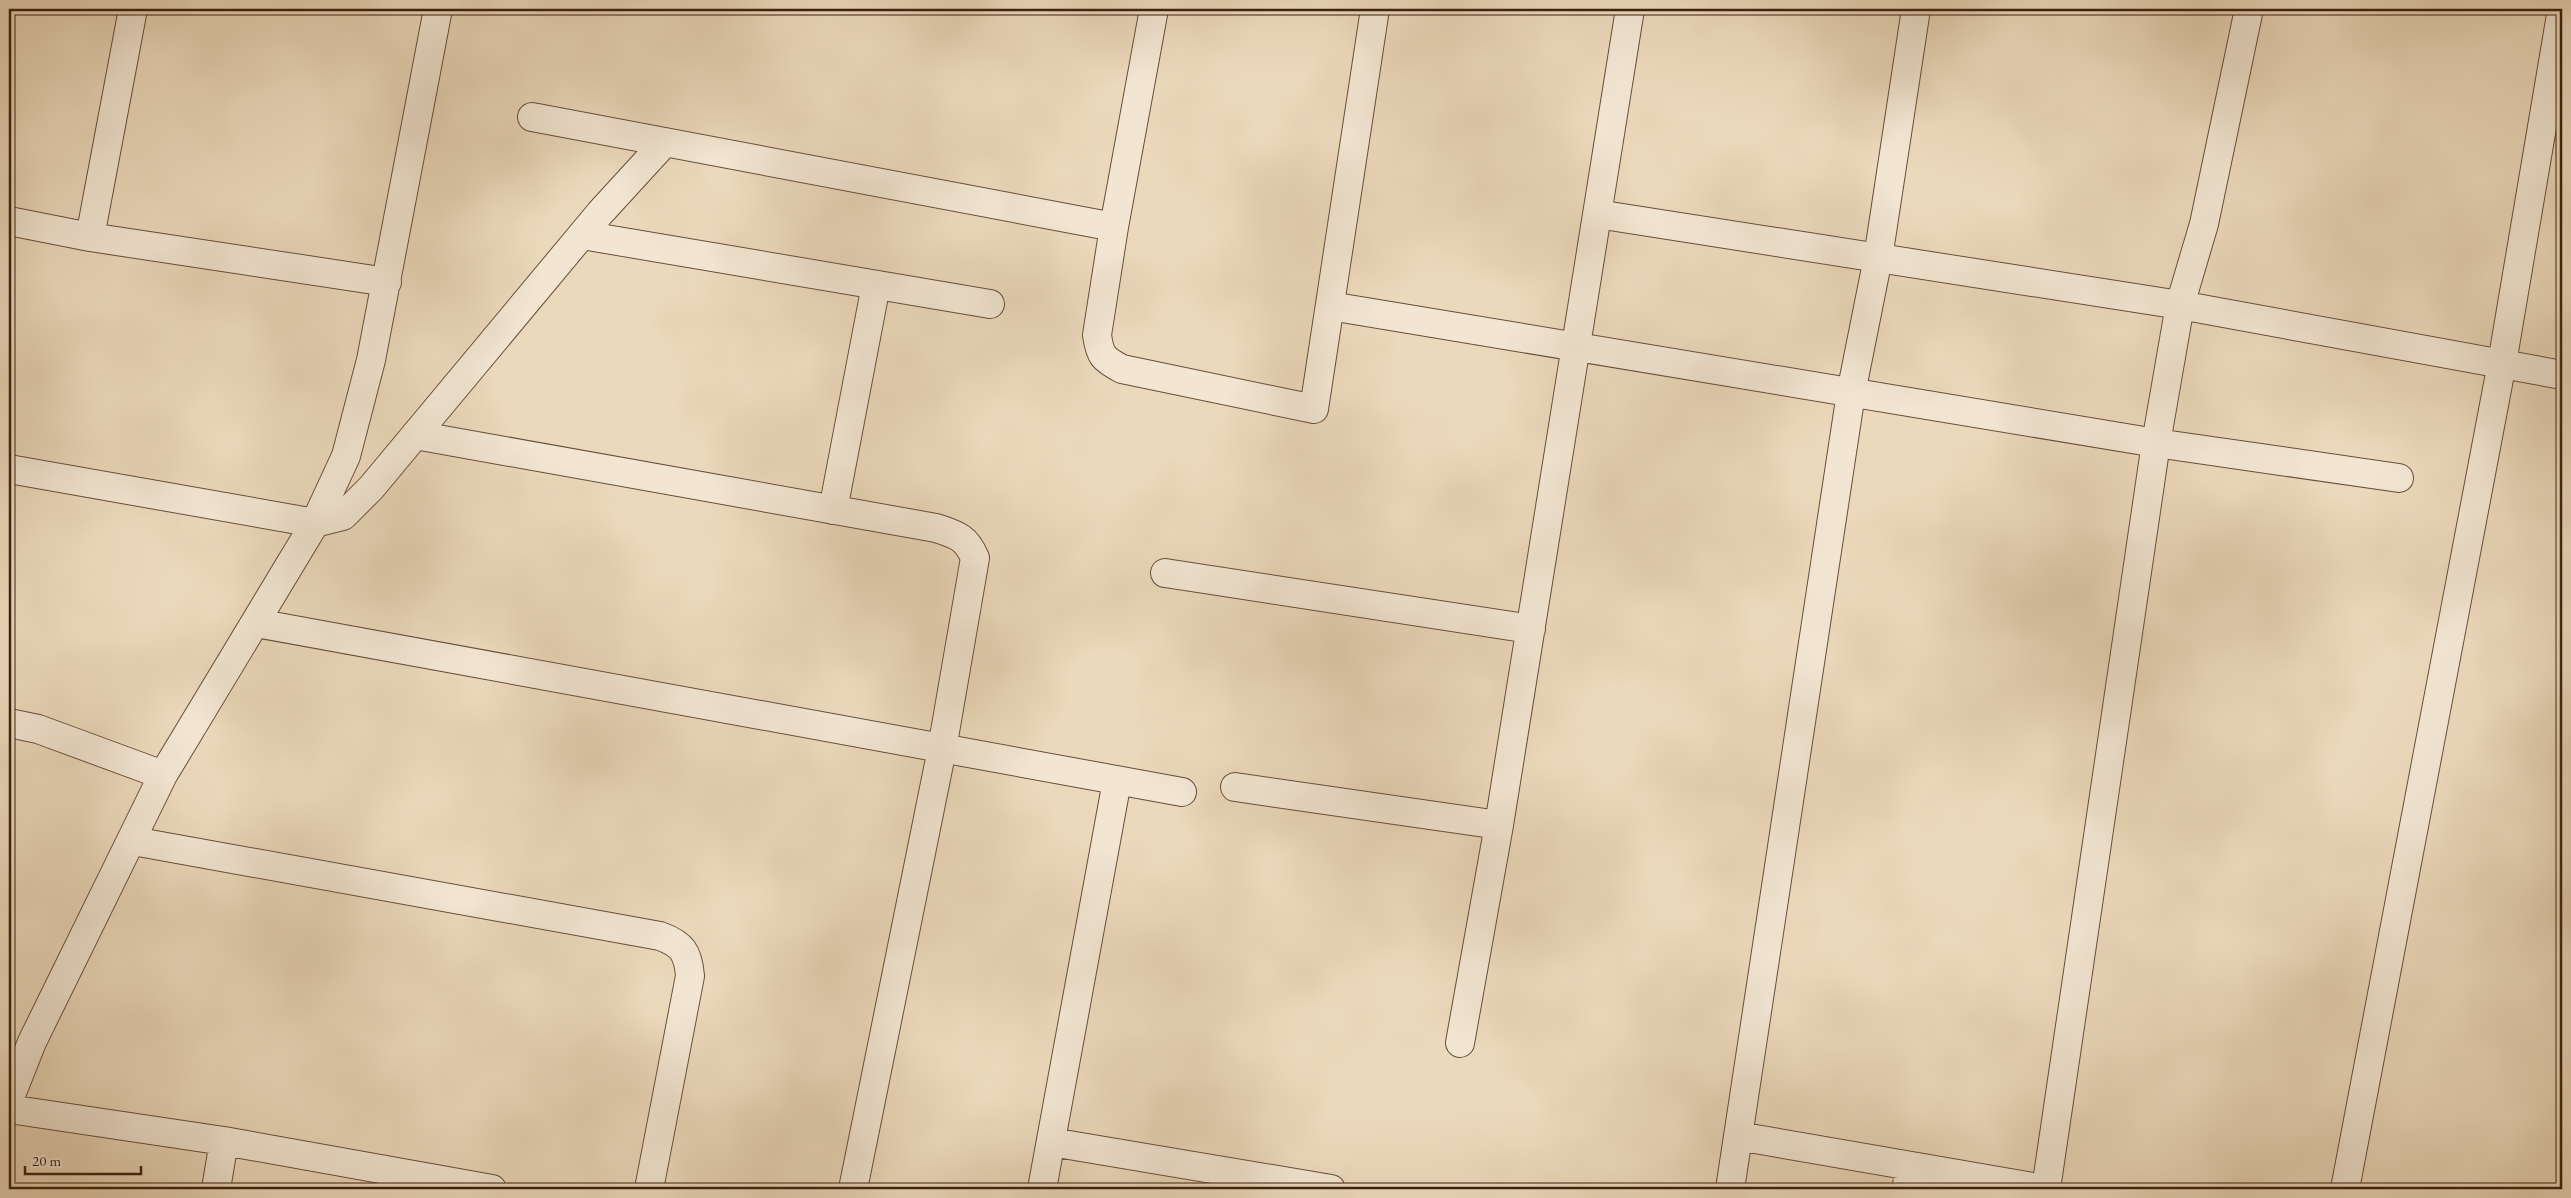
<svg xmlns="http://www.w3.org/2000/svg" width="2571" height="1198" viewBox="0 0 2571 1198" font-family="'EB Garamond',serif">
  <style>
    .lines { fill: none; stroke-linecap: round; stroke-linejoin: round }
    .minor-casing { stroke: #684e3b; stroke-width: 30 }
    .minor { stroke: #f2e6d3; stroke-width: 28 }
  </style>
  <rect width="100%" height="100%" fill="#ebd9bb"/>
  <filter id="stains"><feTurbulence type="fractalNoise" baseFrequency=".004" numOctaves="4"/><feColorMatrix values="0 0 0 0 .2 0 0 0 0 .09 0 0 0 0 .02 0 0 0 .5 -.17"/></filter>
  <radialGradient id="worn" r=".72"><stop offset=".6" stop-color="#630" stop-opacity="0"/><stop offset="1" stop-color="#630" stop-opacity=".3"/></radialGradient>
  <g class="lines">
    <g class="minor-casing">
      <path id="minor" d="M1154,9l-40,218 -17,108c3,21 6,24 25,34l192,40 61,-400
        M532,117l582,110
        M1597,214l583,91 382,70
        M9,221l81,16 297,45
        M582,235l408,69
        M90,237l43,-228
        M1330,306l826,137 243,35
        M415,435l521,93c21,7 30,9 39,30l-33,191 -89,440
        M9,469l306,54 28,-7 28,-28 229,-275 65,-71
        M833,510l43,-225
        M1165,573l366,56
        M256,623l926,169
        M9,723l29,6 125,46
        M1235,787l264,38
        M133,841l527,95c22,8 28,16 30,40l-41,213
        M1460,1043l39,-218 131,-816
        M9,1100l23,-58 131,-267 152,-252 31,-67 25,-96 67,-351
        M9,1109l215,32 268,48
        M1738,1136l306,53
        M1051,1142l280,47
        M216,1189l8,-48
        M1042,1189l75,-408
        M1730,1189l121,-796 27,-135 38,-249
        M1906,1189l5,-23
        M2046,1189l110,-746 24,-138 24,-81 45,-215
        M2345,1189l157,-826 60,-354"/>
    </g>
    <use href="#minor" class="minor"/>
  </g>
  <rect width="2571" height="1198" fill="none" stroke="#ebd9bb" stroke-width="30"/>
  <rect x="10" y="10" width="2551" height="1178" fill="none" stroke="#3c2010" stroke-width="2.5"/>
  <rect x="15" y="15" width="2541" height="1168" fill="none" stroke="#3c2010"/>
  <path d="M25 1166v8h116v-8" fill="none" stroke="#3c2010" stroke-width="2.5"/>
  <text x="32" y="1166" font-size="15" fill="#3c2010" stroke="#f2e6d3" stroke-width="4" paint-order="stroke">20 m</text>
  <rect width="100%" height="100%" filter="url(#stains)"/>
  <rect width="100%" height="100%" fill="url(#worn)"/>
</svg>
